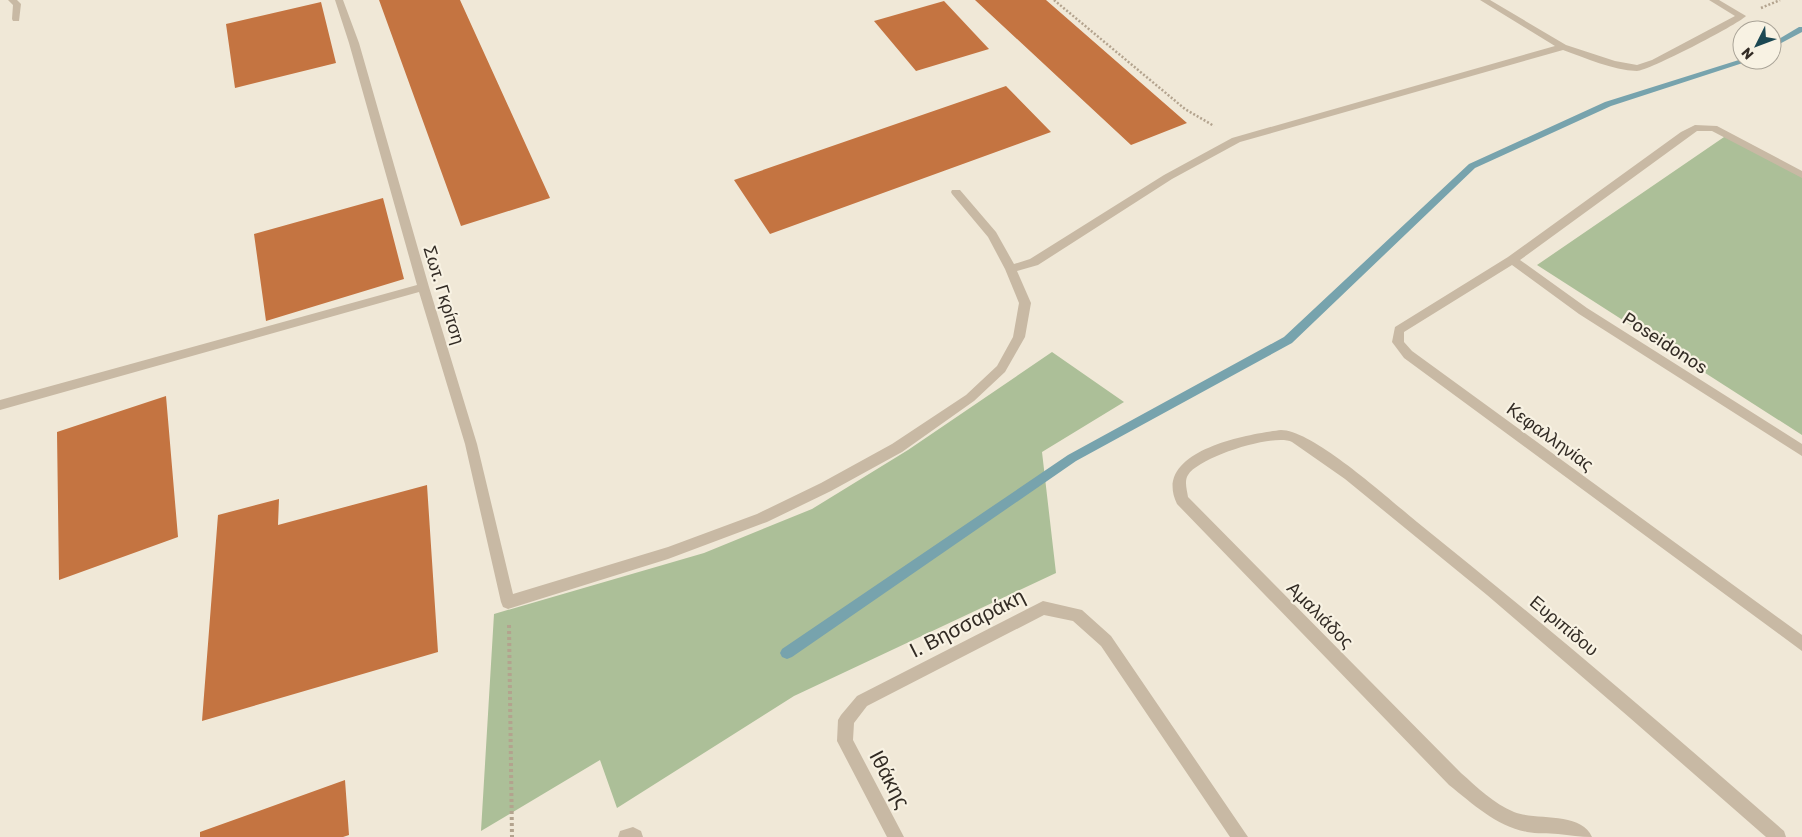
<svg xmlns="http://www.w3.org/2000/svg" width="1802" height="837" viewBox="0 0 1802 837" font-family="Rubik,sans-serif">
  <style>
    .green { fill: #acbf98 }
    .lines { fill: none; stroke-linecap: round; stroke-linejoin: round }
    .stream { fill: #77a3ad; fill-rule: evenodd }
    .building { fill: #c47441 }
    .path-far1 { stroke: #b3a38e; stroke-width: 2.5; stroke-dasharray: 2 2; stroke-linecap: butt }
    .path { stroke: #b3a38e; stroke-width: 4; stroke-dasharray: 3 3; stroke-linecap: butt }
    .minor { fill: #c8b9a4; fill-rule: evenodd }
    .labels { text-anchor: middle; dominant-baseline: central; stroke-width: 4.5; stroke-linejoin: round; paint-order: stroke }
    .street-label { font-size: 18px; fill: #332c25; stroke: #f8f2e3 }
    .near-street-label { font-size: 21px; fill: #332c25; stroke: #f8f2e3 }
  </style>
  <rect width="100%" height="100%" fill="#f0e8d7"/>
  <path class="green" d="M1727,135l75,42v258l-265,-170z
    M1052,352l72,50 -82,50 14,121 -262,123 -177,112 -17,-48 -119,71 13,-217 210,-61 108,-44 96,-59z"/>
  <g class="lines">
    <path class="stream" d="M1799,27h3v5l-30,16v-5z
      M1742,59l10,1 -141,46 -136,62 -183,175 -216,118 -284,196 -5,2 -5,-2 -2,-4 2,-4 286,-194 216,-118 185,-173 136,-62z"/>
  </g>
  <path class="building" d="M379,0h81l90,198 -89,28z
    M975,0h71l141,123 -56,22z
    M944,1l45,48 -73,22 -42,-50z
    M321,2l15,61 -101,25 -9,-64z
    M1006,86l45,46 -281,102 -36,-54z
    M383,198l21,81 -138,42 -12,-87z
    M166,396l12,141 -119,43 -2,-148z
    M427,485l11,167 -236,69 16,-206 61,-16 -1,26z
    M345,780l4,55 -6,2h-143v-5z"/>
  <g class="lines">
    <path class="path-far1" d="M1054,0l131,109 29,17
      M1761,8l19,-8"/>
    <path class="path" d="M509,625l3,212"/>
    <path class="minor" d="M8,0h9l4,4 -2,17h-6l-1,-2 1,-14z
      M335,0h8l16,43 70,244 48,157 36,150 155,-47 89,-33 64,-31 71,-39 74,-49 31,-29 16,-29 6,-34 -14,-34 -17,-32 -36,-43 -1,-2 1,-2h8l36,42 18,32 16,-5 134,-84 68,-37 323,-92 -75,-46h10l76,45 49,16 22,4 15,-5 83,-44 -26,-16h10l27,16c-9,9 -98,55 -109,55 -25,-1 -51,-13 -74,-21l-323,92 -68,37 -134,86 -21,6 14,32 -6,34 -20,35 -31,29 -72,51 -71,39 -64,31 -99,37 -160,50 -5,-2 -2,-5 -36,-158 -46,-152 -419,118v-10l417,-115 -68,-242z
      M1695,125l22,1 85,45v7l-90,-47h-15l-177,129 67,48 215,136v12l-223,-142 -67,-49 -108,67v10l8,9 390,284v16l-398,-293 -12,-16 3,-15 113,-70 173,-125z
      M1281,430c32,0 109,70 136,92 125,100 247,204 367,309l2,6h-20l-136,-119 -143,-123 -142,-116 -53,-37c-18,-9 -93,15 -104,33 -4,6 -1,15 0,22l273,276c16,14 33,31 53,39 22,9 67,-1 78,25 -12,0 -22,-2 -34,-3 -10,-1 -21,0 -31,-2 -31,-6 -54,-28 -78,-47l-272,-281c-26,-53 70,-70 104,-74z
      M1043,601l39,9 29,26 137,201h-18l-129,-191 -28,-25 -29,-6 -177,91 -13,17 -1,17 51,97h-17l-50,-96 1,-21 3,-5 16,-19z
      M633,827l8,4 2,6h-25l2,-6z"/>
  </g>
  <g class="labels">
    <g class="street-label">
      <text transform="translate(444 295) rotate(73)">Σωτ. Γκρίτση</text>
      <text transform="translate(1665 343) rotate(33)">Poseidonos</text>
      <text transform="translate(1550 437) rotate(36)">Κεφαλληνίας</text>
      <text transform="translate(1320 615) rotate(45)">Αμαλιάδος</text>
      <text transform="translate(1564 626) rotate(40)">Ευριπίδου</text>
    </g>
    <g class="near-street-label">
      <text transform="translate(967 623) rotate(-27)">Ι. Βησσαράκη</text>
      <text transform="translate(890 779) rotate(62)">Ιθάκης</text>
    </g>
  </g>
  <g transform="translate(1757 45) rotate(228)"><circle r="24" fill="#f8f2e3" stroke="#a9a397"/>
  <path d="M0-4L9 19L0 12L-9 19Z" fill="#1c4853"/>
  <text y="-8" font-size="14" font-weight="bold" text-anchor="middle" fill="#332c25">N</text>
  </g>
</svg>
